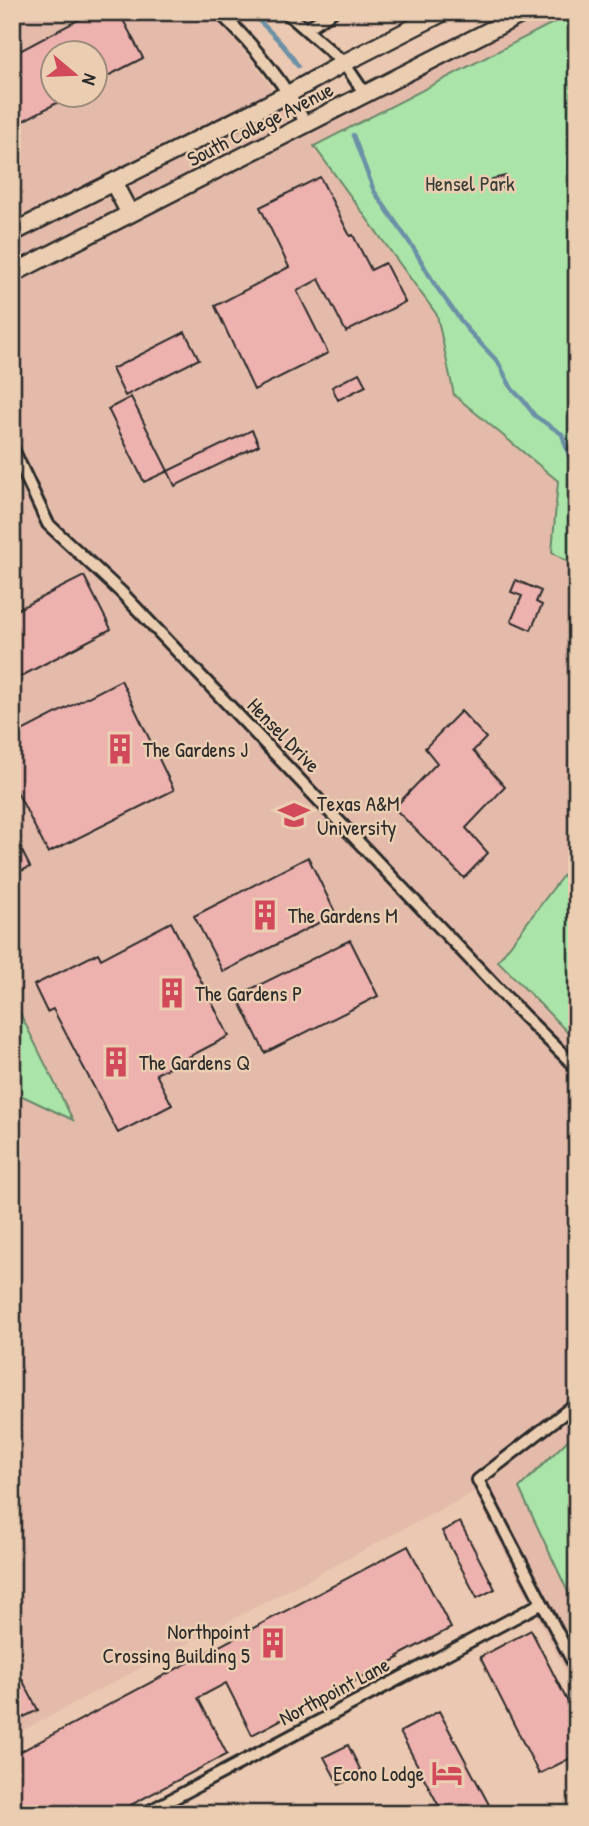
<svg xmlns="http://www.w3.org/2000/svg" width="589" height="1826" viewBox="0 0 589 1826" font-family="'Patrick Hand',sans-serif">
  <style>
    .built { fill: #e4bbab; fill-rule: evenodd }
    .green { fill: #aae4a9; stroke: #6a886a; stroke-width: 2 }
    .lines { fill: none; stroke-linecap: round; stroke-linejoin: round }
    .stream { stroke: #6c90a6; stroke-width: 4.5 }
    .building { fill: #edb1ae; stroke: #2b2b2b; stroke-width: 2 }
    .street-casing { stroke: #2b2b2b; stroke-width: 16 }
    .secondary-casing { stroke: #2b2b2b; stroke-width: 21 }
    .street { stroke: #ebceb2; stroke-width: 10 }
    .secondary { stroke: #ebceb2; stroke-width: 16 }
    .labels { text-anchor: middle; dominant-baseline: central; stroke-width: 5; stroke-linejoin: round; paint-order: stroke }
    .street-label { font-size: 21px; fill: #2b2b2b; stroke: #ebceb2 }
    .park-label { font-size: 21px; fill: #383e38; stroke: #ebceb2 }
    .poi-label { font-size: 21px; fill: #2b2b2b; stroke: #ebceb2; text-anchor: start }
  </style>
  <rect width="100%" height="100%" fill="#ebc8b1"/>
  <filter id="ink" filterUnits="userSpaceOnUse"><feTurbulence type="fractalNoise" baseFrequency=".0143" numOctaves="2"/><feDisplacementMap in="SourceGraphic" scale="14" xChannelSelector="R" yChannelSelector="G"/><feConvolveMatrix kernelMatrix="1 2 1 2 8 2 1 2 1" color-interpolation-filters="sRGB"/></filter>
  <g filter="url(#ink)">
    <path class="built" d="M12,12h197l24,23 35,47 29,55 250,-125h30v1682l-103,-202 -462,244zM52,52h42v42h-42z"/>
    <path class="green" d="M574,12h3v556l-25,-16 6,-71 -104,-86 -17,-80 -123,-169z
      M577,857v185l-79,-81z
      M12,997l61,123 -61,-29z
      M577,1431v180l-58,-123z"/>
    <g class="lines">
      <path class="stream" d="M250,12c18,17 35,33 48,54
        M353,135l21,56 40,58 21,36 32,44 31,33 14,27 11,11 12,16 27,18 8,25 7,6"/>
    </g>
    <path class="building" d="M93,12h26l24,46 -49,25v-31h-42v42h22l-55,29 -7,-13v-55z
      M505,176l-3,12 -7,2 -5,-5 2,-6z
      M320,177l30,59 3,-1 18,35 14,-7 20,39 -59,30 -27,-53 -22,12 31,62 -74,37 -39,-84 74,-39 -29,-60z
      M185,332l14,27 -74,37 -13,-27z
      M359,373l7,13 -28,14 -6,-13z
      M131,397l37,74 -24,11 -36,-73z
      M252,430l7,15 -84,41 -7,-15z
      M84,576l27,53 -99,52v-69z
      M516,580l25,11 -5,11 6,3 -11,25 -20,-9 11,-25 -11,-4z
      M121,680l53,110 -126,63 -36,-71v-46z
      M461,711l25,27 -13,13 32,36 -39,41 22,25 -24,25 -70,-70 43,-45 -12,-15z
      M12,831l18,36 -18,8z
      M308,857l28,57 -113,58 -29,-56z
      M171,922l58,114 -73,38 16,31 -54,28 -65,-124 -6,3 -13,-27 64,-32 3,6z
      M350,940l28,56 -113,57 -28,-57z
      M460,1522l35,67 -18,9 -35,-67z
      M408,1546l43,82 -53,28 1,2 -147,77 -26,-52 -28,15 29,56 -113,60h-102v-58z
      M531,1630l46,90v35l-38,19 -59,-117z
      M12,1660l26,50 -26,13z
      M439,1711l55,103h-51l-43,-82z
      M348,1745l14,28 -23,12 -15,-28z"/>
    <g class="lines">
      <g class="street-casing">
        <path id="street" d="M219,12c35,33 65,70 87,112
          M286,12l58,51 21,31
          M306,29l26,-17
          M12,447l36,77 73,68 402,423 54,53
          M577,1403l-99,77 99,190
          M144,1814l398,-211"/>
      </g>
      <g class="secondary-casing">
        <path id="secondary" d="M113,182l17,32
          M12,233l278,-140 54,-30 100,-51
          M12,274l514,-262"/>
      </g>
      <use href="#street" class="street"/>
      <use href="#secondary" class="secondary"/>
    </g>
  </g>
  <defs>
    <g id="building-bare" transform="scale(2.415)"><path d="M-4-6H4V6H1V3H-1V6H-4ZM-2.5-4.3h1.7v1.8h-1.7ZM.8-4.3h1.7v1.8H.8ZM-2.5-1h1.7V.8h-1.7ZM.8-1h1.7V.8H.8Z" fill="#d1495b" stroke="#ebceb2" stroke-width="2.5" paint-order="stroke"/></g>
    <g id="university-bare" transform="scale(2.415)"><path d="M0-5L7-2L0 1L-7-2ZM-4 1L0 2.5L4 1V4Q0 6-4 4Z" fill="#d1495b" stroke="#ebceb2" stroke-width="2.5" paint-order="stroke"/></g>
    <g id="hotel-bare" transform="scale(2.415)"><path d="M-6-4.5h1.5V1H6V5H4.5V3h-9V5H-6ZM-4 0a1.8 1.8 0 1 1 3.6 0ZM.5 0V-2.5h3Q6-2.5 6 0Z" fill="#d1495b" stroke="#ebceb2" stroke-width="2.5" paint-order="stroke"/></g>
  </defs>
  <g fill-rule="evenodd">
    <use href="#building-bare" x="120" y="749"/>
    <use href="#university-bare" x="294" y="815"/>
    <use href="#building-bare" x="265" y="915"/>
    <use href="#building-bare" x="172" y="993"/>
    <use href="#building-bare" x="116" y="1062"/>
    <use href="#building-bare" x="273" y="1643"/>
    <use href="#hotel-bare" x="447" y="1773"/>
  </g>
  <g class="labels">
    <g class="street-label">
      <text transform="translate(260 124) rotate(-27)">South College Avenue</text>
      <text transform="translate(284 735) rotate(46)">Hensel Drive</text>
      <text transform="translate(334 1691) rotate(-28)">Northpoint Lane</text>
    </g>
    <g class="park-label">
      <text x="470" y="183">Hensel Park</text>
    </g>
    <g class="poi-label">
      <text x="143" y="749">The Gardens J</text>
      <text x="317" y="803">Texas A&amp;M<tspan x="317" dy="24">University</tspan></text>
      <text x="288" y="915">The Gardens M</text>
      <text x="195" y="993">The Gardens P</text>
      <text x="139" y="1062">The Gardens Q</text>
      <text x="250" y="1631" text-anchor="end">Northpoint<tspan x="250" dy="24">Crossing Building 5</tspan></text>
      <text x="424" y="1773" text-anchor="end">Econo Lodge</text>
    </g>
  </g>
  <rect width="589" height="1826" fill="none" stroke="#ebceb2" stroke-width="42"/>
  <rect x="21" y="21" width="547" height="1784" fill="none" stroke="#2b2b2b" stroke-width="2.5" filter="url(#ink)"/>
  <g transform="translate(74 74) rotate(109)"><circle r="33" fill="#ebceb2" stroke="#9e8d7c" stroke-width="2"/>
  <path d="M0-5L12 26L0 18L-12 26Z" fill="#d1495b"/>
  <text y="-10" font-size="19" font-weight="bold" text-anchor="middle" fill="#2b2b2b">N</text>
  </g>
</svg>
